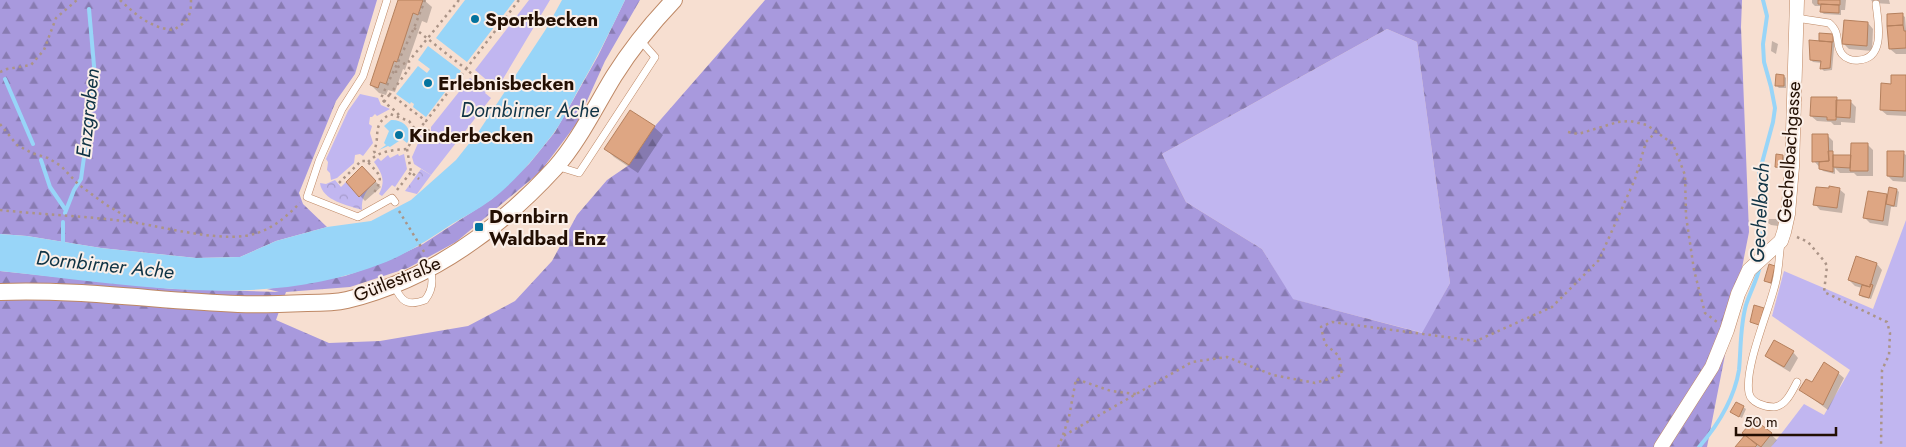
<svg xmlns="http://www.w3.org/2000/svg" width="1906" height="447" viewBox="0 0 1906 447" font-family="Jost,sans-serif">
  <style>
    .grass { fill: #c1b6f0 }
    .forest { fill: url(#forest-firs); fill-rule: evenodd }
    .park { fill: url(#park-crowns) }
    .water { fill: #98d5f8 }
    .shadow { fill: #0003 }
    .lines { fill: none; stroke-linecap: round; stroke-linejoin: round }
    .stream { stroke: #98d5f8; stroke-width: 4 }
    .building { fill: #dea683; stroke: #b5805d }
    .service-casing { stroke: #be8865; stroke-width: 8 }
    .minor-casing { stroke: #be8865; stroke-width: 15 }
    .tertiary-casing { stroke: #be8865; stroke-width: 18 }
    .path { stroke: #ab9487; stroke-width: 2.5; stroke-dasharray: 2.5 4; stroke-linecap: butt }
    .service { stroke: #fff; stroke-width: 7 }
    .minor { stroke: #fff; stroke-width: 14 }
    .tertiary { stroke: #fff; stroke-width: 16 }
    .poi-dot { fill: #04739e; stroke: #fbefe8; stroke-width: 2 }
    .labels { text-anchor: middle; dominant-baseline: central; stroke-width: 4; stroke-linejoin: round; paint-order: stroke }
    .poi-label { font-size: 19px; font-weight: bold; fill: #230f03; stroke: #fbefe8; text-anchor: start }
    .street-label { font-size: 19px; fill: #230f03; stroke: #fbefe8 }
    .water-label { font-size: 20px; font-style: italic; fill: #0f3345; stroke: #fbefe8 }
  </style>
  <defs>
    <pattern id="forest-firs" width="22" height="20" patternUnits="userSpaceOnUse" patternTransform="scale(1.25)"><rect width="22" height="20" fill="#a899dd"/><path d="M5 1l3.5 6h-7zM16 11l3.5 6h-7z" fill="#887bb1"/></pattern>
    <pattern id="park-crowns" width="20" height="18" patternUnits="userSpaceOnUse" patternTransform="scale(1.25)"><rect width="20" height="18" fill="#c1b6f0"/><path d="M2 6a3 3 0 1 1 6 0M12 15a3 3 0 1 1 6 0" fill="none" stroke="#a69bcc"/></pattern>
  </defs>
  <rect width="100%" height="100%" fill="#f7dfd1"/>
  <path class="grass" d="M529,0h21l-53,89 -22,-19z
    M1387,29l30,13 33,241 -27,50 -131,-34 -30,-50 -76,-47 -24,-48z
    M470,78l17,12 -2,3 6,5 -60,77 -17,-11 -2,-7 7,-16v-5l12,-3v-6z
    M360,94l18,4 3,7 9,4 -13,7 -2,-2 -3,3h-2l-1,7 3,2 -2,7 3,10 -10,13 -3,-2 -5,1 -1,8 -17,15 -6,2 -1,-7 -3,-3 1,-8 -2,-3 22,-48z
    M398,154l1,2 5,-2 3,15 -12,18 -3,-2 -10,11 -3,-2c7,-13 3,-21 -5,-32l4,-4 3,3 7,-6 2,3z
    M1906,220v227h-135l33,-43 20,11 26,-45 -78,-54 12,-45 89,38z"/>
  <path class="forest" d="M0,0h377l-22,74 -19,27 -37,92 4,11 24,23 -51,14 -36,16 -44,1 -95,-10 -74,-12 -27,-2z
    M625,0h15l-35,61 -28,62 -37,49 -84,70 -48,26 -58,19 -64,5 -10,28 53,23 51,-2 88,-15 47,-25 37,-40 25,-46 30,-35 22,-15 26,-39 110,-126h977l-1,27 8,205 -42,215h-1707v-176l173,18 106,3 -12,-3 78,-13 42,-15 36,-17 69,-45 37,-35 26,-32 43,-76zM1387,29l30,13 33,241 -28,50 -129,-34 -31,-50 -76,-47 -24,-48z"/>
  <path class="park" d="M362,166l14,15c-9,8 -15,16 -14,29 -14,-5 -40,-9 -42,-27l6,1 9,-4 6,7z
    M421,169l10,6 -14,19 -12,-3z"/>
  <path class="water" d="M465,0h50l-48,62 -31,-24z
    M562,0h63c-15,32 -31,63 -49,94 -7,13 -14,28 -23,40 -18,23 -38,48 -62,66 -12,9 -26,16 -39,24 -21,14 -42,28 -66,38 -122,50 -259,22 -386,9v-37l27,2 74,12 95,10 44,-1 36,-16 51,-14 44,-6 40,-21 45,-40 23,-29 67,-102z
    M428,46l33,25 -35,46 -13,-10 1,-3 -3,-2 -1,2 -14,-10 22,-28 9,7 3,-4 -12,-9z
    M391,120c13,-1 24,11 16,23l-5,-4 -12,8 -2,-1 -9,4 7,-5 -2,-2 5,-12 -5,-5z"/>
  <path class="shadow" d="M400,0h24l8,7 -5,16 -5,-2 -17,49 -2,-1 -8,23 -7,-2 -2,5 -7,-2 -8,-8z
    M1812,0h34l-1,10h-4v5l-17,-1 -3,-2 1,-6h-7l-3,-3z
    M1871,0h18l1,4 -16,-1z
    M1902,15l3,2 1,12v25h-10l-6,-5z
    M1868,23l5,6 -1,22 -23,-2 -5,-5z
    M1833,35l2,3 -3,32 -8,1 -2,-2v-6l-9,-1 -2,-2 9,-18z
    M1772,41l6,3 -2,10 -5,-3z
    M1784,76l2,2v10h-7l-3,-3z
    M1906,76v40l-19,-1 -6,-5 11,-25z
    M1836,99l2,2h12l6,6 -1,16 -14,-1v3h-7l-3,-3 -14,-1 -6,-5z
    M630,111l24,16 9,8 -25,38 -24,-16 -8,-8z
    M1827,135l6,6v13l3,2h16l16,-11 5,5v26h-16l-3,-3h-14l-5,-5v6l-12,-3 -9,-10z
    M1903,153l3,2v27l-13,-1 -5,-5z
    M1783,156l2,2 -1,12 -5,-1 -2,-2z
    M362,168l19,19 -16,14 -18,-19z
    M1839,189l6,5 -3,19 -22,-3 -5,-6z
    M1897,190l2,2 -2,15h-6l-3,19 -18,-3 -5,-5 22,-23 1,2z
    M1769,219h7l3,3 -1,4 -7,-1 -3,-2z
    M1857,258l20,6 5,6 -11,29 -9,-2 -2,-3 2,-6 -7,-2 -6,-6z
    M1775,267l2,2 -4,16 -7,-4z
    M1793,352l5,6 -8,14 -18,-11 -6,-5z
    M1838,373l6,5 -16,32 -27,-20z
    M1743,407l3,2 -4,9 -8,-4z
    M1755,420l22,20 -6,7h-34z"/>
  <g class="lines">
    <path class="stream" d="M5,79l28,65
      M41,160l9,27 15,22
      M65,213l9,-23 7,-11 14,-102 -6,-68
      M63,245v-23
      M1761,254l2,-28 -4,-52 14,-52 2,-14 -4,-21 -7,-25 -1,-18 4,-28 -4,-16
      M1699,447c19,-22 35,-47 40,-77 2,-21 1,-44 7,-65 4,-13 11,-25 14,-39"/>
  </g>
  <path class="building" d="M398,0h25l-5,15 -5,-2 -16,49 -3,-1 -8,23 -6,-2 -2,6 -8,-3z
    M1818,0h22v5l-22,-1z
    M1821,4l18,1v8l-19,-1z
    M1903,13v12l-16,1v-12z
    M1844,20l24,2 -1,24 -25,-2z
    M1903,25l1,6h2v17l-17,1 -2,-23z
    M1819,33l14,1v8l-14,-1z
    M1809,40l23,2 -2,26 -10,1 1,-8 -11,-1z
    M1776,74l8,1v11h-9z
    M1891,75h15v36l-26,-1 1,-27 10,1z
    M1811,97h26l-1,23h-9v-3l-17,-1z
    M1836,100h15l-1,18 -14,-1z
    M630,110l25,16 -26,39 -25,-16z
    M1812,134h16l1,27 -17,1z
    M1851,143h17v28h-18z
    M1828,151h5v21l-14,-3v-7l10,-1z
    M1887,151h17l-1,26 -16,-1z
    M1776,154l7,1 -1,13 -7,-1z
    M1833,155h18l-1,13 -17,-1z
    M362,166l14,15 -17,16 -13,-15z
    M1829,186l11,2 -3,20 -24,-3 3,-18 13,1z
    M1889,187l8,2 -3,17 -8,-2z
    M1868,191l19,3 -4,27 -20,-3z
    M1856,256l21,7 -7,24 -22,-7z
    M1769,264l6,2 -4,17 -7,-2z
    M1870,284l3,1 -4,13 -10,-3 3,-10 8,2z
    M1754,305l10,3 -5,17 -9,-3z
    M1774,340l20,11 -10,16 -19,-11z
    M1824,362l15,10 -16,33 -24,-15 7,-11 6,3z
    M1736,402l8,4 -5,11 -9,-5z
    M1754,419l18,14 -11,14 -19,-14z
    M1745,435l12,10 -2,2h-20z"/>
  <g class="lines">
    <g class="service-casing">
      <path id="service" d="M387,0l-24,76 -21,33 -23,52 -12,36 51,20 34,-19 3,4
        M1796,18l33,5c13,11 5,21 13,31 4,5 11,7 17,6 27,-2 19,-38 17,-56
        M556,166l23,7 8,-12 68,-104 -15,-17
        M1781,243c-2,12 -2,26 -5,38 -6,28 -32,85 -27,112 2,10 16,14 25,14 12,-1 18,-16 23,-25
        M394,285c7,16 13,22 31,15 7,-9 9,-19 5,-31"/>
    </g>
    <g class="minor-casing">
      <path id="minor" d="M1661,447l51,-80 15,-37 11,-36 11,-24 32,-29 3,-9 4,-18 4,-47 5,-167"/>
    </g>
    <g class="tertiary-casing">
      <path id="tertiary" d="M0,292c80,-3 159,9 238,12 23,1 46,0 69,-1 13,0 27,0 40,-3 83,-20 151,-70 208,-132 24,-27 40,-61 59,-92 17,-27 38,-53 60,-76"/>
    </g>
    <path class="path" d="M120,0c16,15 31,28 53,30 15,-8 18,-14 18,-30
      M414,28l52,41 -40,52 -36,-27 19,-25v-8l50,-61
      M0,72l7,-3 24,-4 13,-15 12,-32 21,-18
      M396,73v-5l13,-7
      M491,90l-25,-21 53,-69
      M384,102l6,-8
      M399,115c-6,-7 -13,-10 -18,-17l33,-70 11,-28
      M0,124l17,21 15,8 16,5 13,8 17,18 27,20 30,18
      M418,130l8,-9
      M414,131l18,-1
      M1568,132l10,2 40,-12 12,-1 17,4 26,19 12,31 1,41 8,54 11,43 12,9
      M407,149l4,23 8,7
      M368,162c11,-11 24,-12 39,-13l6,-10 2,-10 -6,-8 -19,-7c-19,12 -9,20 -16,37l2,4
      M339,183l22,-22h6c13,15 18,15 6,33
      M397,190l14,-18
      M0,210c45,5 92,6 137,13 31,5 91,21 120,10 18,-6 30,-17 43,-30
      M399,211l27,44
      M1797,237l11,5 17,20 2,4 -3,26 63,30 3,11 -1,22 -7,15 -1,77
      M1063,435l6,-18 7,-38 35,12 25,3
      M1058,447l5,-11 129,-74 35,-5 46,18 42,8 27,-8 -3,-19 -14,-12 -4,-17 11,-5 144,19 76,-34 47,-47 36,-81 11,-37 11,-11"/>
    <use href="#service" class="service"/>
    <use href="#minor" class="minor"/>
    <use href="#tertiary" class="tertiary"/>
  </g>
  <g class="poi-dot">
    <circle cx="475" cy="19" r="5"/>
    <circle cx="428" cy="83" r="5"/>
    <circle cx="399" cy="135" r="5"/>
    <rect x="474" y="222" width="10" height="10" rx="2.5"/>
  </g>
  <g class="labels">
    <g class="poi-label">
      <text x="485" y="19">Sportbecken</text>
      <text x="438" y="83">Erlebnisbecken</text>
      <text x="409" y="135">Kinderbecken</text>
      <text x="489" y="216">Dornbirn<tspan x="489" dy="22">Waldbad Enz</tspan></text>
    </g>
    <g class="street-label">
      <text transform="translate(1789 152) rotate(-86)">Gechelbachgasse</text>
      <text transform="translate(397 279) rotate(-22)">Gütlestraße</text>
    </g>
    <g class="water-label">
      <text x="530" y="110">Dornbirner Ache</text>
      <text transform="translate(88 113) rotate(-84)">Enzgraben</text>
      <text transform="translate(1760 213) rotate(-87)">Gechelbach</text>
      <text transform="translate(105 265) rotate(6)">Dornbirner Ache</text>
    </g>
  </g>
  <path d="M1736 427v8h100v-8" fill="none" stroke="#230f03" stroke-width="2.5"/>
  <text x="1744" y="427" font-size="15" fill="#230f03" stroke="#fbefe8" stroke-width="4" paint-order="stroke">50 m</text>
</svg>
